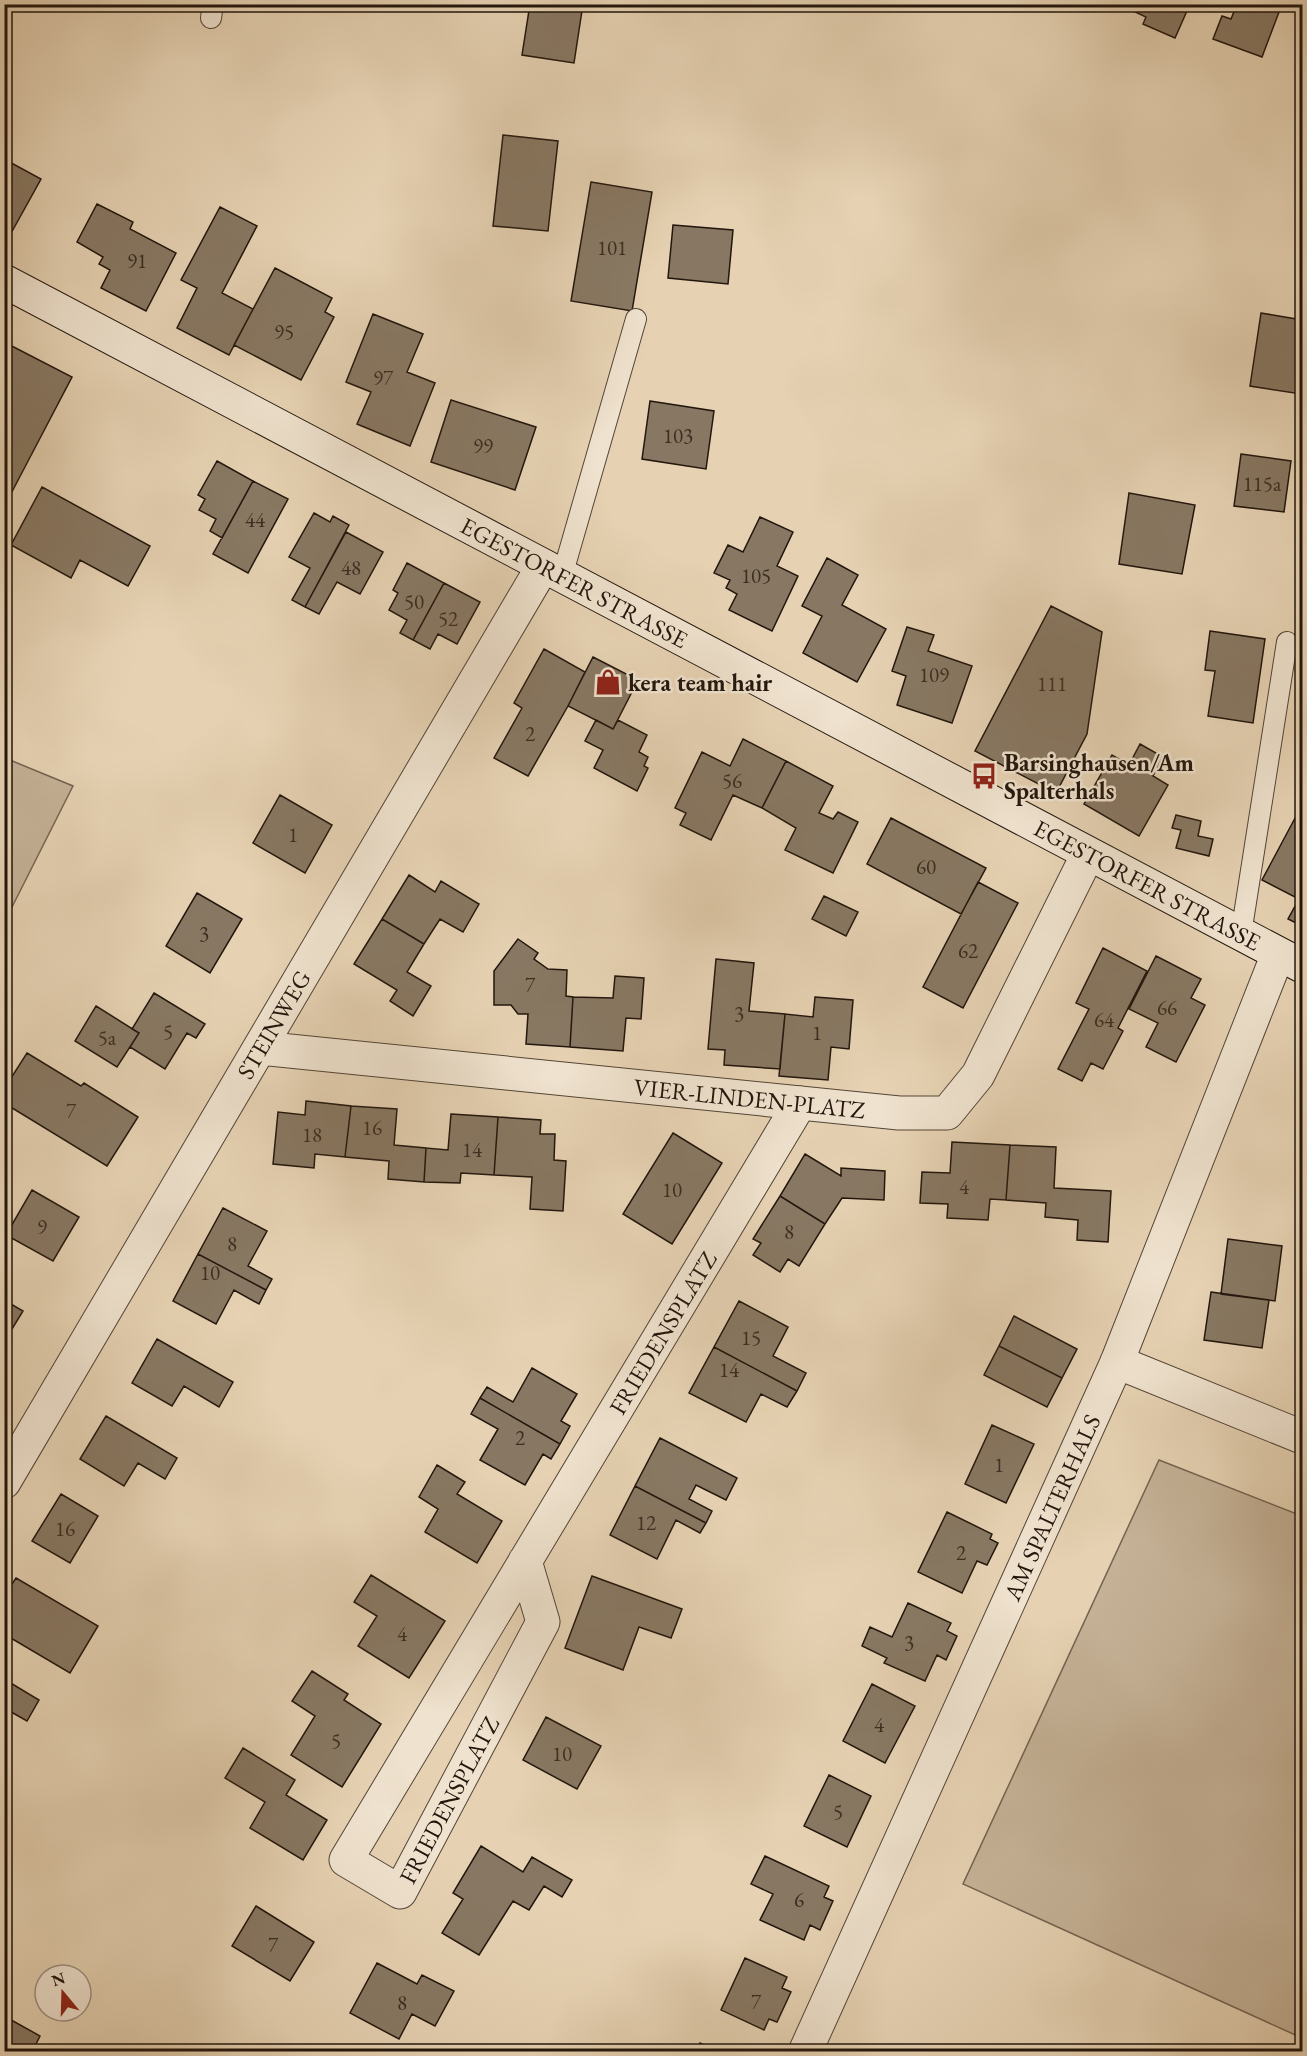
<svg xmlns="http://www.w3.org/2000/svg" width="1307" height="2056" viewBox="0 0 1307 2056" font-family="'EB Garamond',serif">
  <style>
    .green { fill: #c5b297; stroke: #746452; stroke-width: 1.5 }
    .building { fill: #887863; stroke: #22160d; stroke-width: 1.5 }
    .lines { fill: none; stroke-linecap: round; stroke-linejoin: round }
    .lane-casing { stroke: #534536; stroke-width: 22 }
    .street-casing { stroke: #534536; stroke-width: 35 }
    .secondary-casing { stroke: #22160d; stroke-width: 35 }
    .lane { stroke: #efe2ce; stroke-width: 20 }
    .street { stroke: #efe2ce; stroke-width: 33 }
    .secondary { stroke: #efe2ce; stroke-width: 33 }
    .labels { text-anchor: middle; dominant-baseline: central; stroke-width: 5; stroke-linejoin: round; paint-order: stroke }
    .number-label { font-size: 21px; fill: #3c2e22 }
    .street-label { font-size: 24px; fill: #22160d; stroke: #efe2ce }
    .poi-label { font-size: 24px; font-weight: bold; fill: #22160d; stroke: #efe2ce; text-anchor: start }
  </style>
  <rect width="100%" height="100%" fill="#e6d2b3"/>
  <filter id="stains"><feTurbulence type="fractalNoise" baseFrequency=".00333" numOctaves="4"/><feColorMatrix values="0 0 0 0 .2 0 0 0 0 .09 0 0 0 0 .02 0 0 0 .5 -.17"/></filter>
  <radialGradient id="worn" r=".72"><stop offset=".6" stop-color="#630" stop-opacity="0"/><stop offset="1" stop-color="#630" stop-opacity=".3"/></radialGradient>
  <path class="green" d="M5,758l68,28 -68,135z
    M1159,1460l143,56v522l-339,-154z"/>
  <path class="building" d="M530,4h53l-9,59 -52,-8z
    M1126,4h64l-15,34 -32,-14 3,-7 -21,-10z
    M1237,4h45l-20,53 -49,-18 9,-23 9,3z
    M503,135l55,6 -10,90 -55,-5z
    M4,159l37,20 -31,56 -6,-3z
    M591,182l61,10 -20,119 -61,-10z
    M97,204l36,18 -3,7 46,24 -30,58 -45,-23 9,-18 -11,-6 4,-7 -26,-15z
    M220,207l37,19 -35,67 31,16 -24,46 -52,-27 20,-40 -16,-8z
    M673,225l60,5 -5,54 -60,-6z
    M275,268l57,30 -7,14 9,5 -33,63 -67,-35z
    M1261,313l41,7 -1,74 -51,-8z
    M373,314l50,20 -16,38 28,11 -25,63 -53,-22 14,-32 -25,-10z
    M4,342l68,35 -68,130z
    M451,400l85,27 -21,63 -84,-28z
    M650,401l64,10 -8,58 -64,-10z
    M1241,454l50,7 -7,51 -50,-6z
    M217,461l36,20 -31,57 -12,-7 6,-12 -17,-9 6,-11 -7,-4z
    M253,481l35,18 -40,74 -35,-19z
    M42,487l108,59 -22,40 -48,-26 -9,18 -60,-33z
    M1129,493l66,12 -13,69 -63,-10z
    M314,513l16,9 3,-6 16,9 -44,82 -13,-7 18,-32 -21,-11z
    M760,517l33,15 -16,34 21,10 -26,55 -43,-21 8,-16 -11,-6 4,-8 -16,-7 14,-28 15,7z
    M346,532l37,20 -23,42 -23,-12 -18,32 -14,-7z
    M827,558l31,17 -16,30 44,24 -29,53 -54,-29 19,-37 -20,-10z
    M407,563l37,20 -31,57 -13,-7 7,-13 -18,-10 9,-17 -5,-3z
    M444,583l36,19 -23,42 -19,-10 -8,15 -17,-9z
    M1051,606l51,26 -15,102 -31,59 -81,-42z
    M907,627l27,8 -6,16 44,15 -20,57 -55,-18 9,-29 -14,-5z
    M1210,631l55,8 -12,84 -45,-7 7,-45 -10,-1z
    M544,649l41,23 -17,34 -40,70 -34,-18 28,-50 -8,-5z
    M593,657l45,23 -25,49 -45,-23z
    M596,720l17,9 5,-9 29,15 -8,17 9,5 -4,9 4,2 -11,23 -43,-23 9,-18 -18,-9z
    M743,739l43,22 -24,47 -29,-13 -22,45 -31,-15 6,-12 -11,-5 27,-56 28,14z
    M1140,744l23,13 -10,19 15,9 -29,51 -55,-32 28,-49 17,10z
    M786,761l47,25 -14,27 14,6 5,-7 20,10 -25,51 -48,-23 11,-22 -34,-20z
    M280,795l52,30 -27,48 -52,-30z
    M1302,805v121l-14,-7 11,-20 -37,-19z
    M1176,815l25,6 -3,15 15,3 -4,17 -33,-8 5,-18 -9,-2z
    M891,818l95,50 -25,46 -94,-50z
    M409,875l26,17 6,-11 38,23 -16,28 -23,-13 -16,25 -42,-25z
    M978,882l40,21 -55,105 -40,-21z
    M197,893l45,26 -32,54 -44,-27z
    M824,896l34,16 -12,24 -34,-17z
    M382,919l42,25 -17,28 24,14 -18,30 -23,-15 7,-11 -43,-26z
    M518,939l20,14 -4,6 14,10 19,1 -1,26 7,1 -3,50 -44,-3 2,-30h-10l-7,-9h-17v-34z
    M1103,948l44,23 -29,57 5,3 -20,38 -12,-6 -9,18 -24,-12 31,-60 -13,-6z
    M1156,956l45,23 -10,19 14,7 -29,57 -30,-15 12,-24 -29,-14z
    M716,959l38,4 -5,48 36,3 -5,55 -56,-4 1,-15 -17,-1z
    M615,976l29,2 -3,41 -15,-1 -3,33 -53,-4 3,-50 40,1z
    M154,993l51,31 -9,14 -9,-5 -22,36 -35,-22 9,-14 -7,-4z
    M815,997l38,3 -4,49 -18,-2 -3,33 -49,-4 6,-62 28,3z
    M96,1006l43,27 -22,34 -42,-26z
    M27,1053l54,33 3,-3 54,34 -31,49 -103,-63v-14z
    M306,1101l45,5 -6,51 -30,-3 -1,14 -41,-4 5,-52 27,3z
    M351,1106l46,3 -3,36 32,3 -2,34 -36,-3 1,-18 -44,-4z
    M451,1114l47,3 -4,58 -33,-2 -1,10 -36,-1 2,-34 22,2z
    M498,1117l43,3 -1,14h15l-1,26 12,1 -3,50 -33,-2 2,-32 -38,-2z
    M673,1133l49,30 -50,81 -49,-30z
    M952,1142l58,3 -4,55 -16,-1 -2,21 -41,-2 1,-14 -28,-1 2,-31 28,1z
    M1010,1145l46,2 -2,41 57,3 -3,51 -31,-2 1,-20 -33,-3 1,-14 -40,-3z
    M805,1154l36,22v-8l44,3 -1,29 -42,-2 -17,26 -45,-28z
    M32,1190l47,27 -26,44 -47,-26z
    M780,1196l45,28 -26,42 -11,-7 -8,13 -27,-17 8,-12 -8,-4z
    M223,1208l44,23 -19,35 24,13 -6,11 -68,-36z
    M1228,1239l54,7 -7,55 -54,-7z
    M198,1254l68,36 -7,14 -25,-14 -18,34 -43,-23z
    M1211,1292l58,8 -7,48 -58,-8z
    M4,1300l19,11 -19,31z
    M739,1301l49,26 -15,29 33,17 -9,18 -83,-44z
    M1014,1316l63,33 -15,29 -63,-32z
    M157,1339l76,43 -14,25 -35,-21 -12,20 -40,-23z
    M999,1346l63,32 -15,29 -63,-32z
    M714,1347l83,44 -10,16 -26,-13 -15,28 -57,-29z
    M532,1368l45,26 -16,27 9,5 -10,18 -80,-46 7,-11 26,15z
    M480,1398l80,46 -9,15 -8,-5 -18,31 -45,-25 18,-31 -27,-15z
    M106,1416l71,42 -12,21 -27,-16 -14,23 -44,-27z
    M992,1425l42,19 -28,59 -41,-19z
    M660,1438l77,40 -11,22 -30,-15 -7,14 23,12 -6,12 -71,-37z
    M437,1465l28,17 -8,12 45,27 -25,42 -52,-31 13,-23 -19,-12z
    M635,1486l71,37 -6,10 -24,-13 -19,39 -47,-24z
    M61,1494l37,22 -28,47 -38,-22z
    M947,1512l45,22 -2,5 8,4 -11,22 -10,-4 -15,32 -44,-21z
    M371,1575l74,46 -36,57 -51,-32 19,-30 -23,-14z
    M592,1576l90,33 -11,29 -32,-11 -16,43 -58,-22z
    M16,1578l82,48 -28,47 -66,-39v-38z
    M908,1603l43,20 -4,8 10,5 -11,24 -9,-5 -12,26 -41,-18 3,-5 -25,-12 8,-19 22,10z
    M312,1671l36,23 -4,6 37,24 -39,63 -51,-32 24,-39 -23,-15z
    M4,1679l35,21 -12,21 -23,-13z
    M872,1684l43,22 -30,57 -42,-22z
    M546,1717l55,29 -24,43 -54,-29z
    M243,1748l52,32 -9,15 41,25 -24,40 -53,-32 15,-26 -40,-24z
    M829,1775l42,21 -24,51 -43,-21z
    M481,1846l42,26 9,-15 40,23 -10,17 -18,-11 -15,24 -16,-9 -34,54 -37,-22 21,-34 -10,-6z
    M765,1856l64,30 -5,11 9,4 -13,29 -10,-5 -6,15 -44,-20 13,-26 -22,-10z
    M256,1906l58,36 -24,39 -58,-35z
    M745,1958l42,19 -5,11 9,4 -14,30 -8,-3 -5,11 -43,-20z
    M377,1963l40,21 5,-9 32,16 -19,35 -23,-12 -13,25 -49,-26z
    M4,2016l36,20 -8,16h-28z
    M700,2043l19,9h-23z"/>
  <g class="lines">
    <g class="lane-casing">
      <path id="lane" d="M211,18l2,-14
        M562,576l74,-257
        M1241,934l46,-292"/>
    </g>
    <g class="street-casing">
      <g id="street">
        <path id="s1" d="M260,1048l639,65h48l31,-38 110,-221"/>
        <path d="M1117,1362l185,75"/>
        <path id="s2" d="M4,1482l539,-916"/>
        <path id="s3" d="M525,1561l18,61 -143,270 -54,-32 454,-757"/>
        <path id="s4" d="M805,2052l312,-690 161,-408"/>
      </g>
    </g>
    <g class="secondary-casing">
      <g id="secondary">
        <path id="s5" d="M4,281l1298,685"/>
      </g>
    </g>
    <use href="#lane" class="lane"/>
    <use href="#street" class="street"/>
    <use href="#secondary" class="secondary"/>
  </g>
  <defs>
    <g id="shop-bare" transform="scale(2.07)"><path d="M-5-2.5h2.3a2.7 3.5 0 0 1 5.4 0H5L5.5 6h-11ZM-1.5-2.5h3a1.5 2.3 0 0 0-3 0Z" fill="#8f2418" stroke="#efe2ce" stroke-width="2.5" paint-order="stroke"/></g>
    <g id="bus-bare" transform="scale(2.07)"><path d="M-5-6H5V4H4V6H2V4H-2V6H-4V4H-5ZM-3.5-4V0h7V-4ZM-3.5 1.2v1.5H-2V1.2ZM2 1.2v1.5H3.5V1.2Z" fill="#8f2418" stroke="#efe2ce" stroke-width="2.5" paint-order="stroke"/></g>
  </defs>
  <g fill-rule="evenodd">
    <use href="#shop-bare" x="608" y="682"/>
    <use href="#bus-bare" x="984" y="776"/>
  </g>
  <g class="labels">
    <g class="number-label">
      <text x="612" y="247">101</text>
      <text x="137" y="260">91</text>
      <text x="284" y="331">95</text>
      <text x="383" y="377">97</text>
      <text x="678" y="435">103</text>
      <text x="483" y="445">99</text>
      <text x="1262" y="483">115a</text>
      <text x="255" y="519">44</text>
      <text x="351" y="567">48</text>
      <text x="756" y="575">105</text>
      <text x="414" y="601">50</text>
      <text x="448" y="618">52</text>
      <text x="934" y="674">109</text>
      <text x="1052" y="683">111</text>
      <text x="530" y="733">2</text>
      <text x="732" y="780">56</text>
      <text x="293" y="834">1</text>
      <text x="926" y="866">60</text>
      <text x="204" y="933">3</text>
      <text x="968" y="950">62</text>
      <text x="530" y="984">7</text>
      <text x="1167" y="1007">66</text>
      <text x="739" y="1013">3</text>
      <text x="1104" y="1019">64</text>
      <text x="168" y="1031">5</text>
      <text x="817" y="1032">1</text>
      <text x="107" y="1037">5a</text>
      <text x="71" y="1110">7</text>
      <text x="372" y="1127">16</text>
      <text x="312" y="1134">18</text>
      <text x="472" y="1149">14</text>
      <text x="964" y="1186">4</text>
      <text x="672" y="1189">10</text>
      <text x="42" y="1226">9</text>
      <text x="789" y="1231">8</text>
      <text x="232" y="1243">8</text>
      <text x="210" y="1272">10</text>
      <text x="751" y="1337">15</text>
      <text x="729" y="1369">14</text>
      <text x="520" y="1437">2</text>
      <text x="999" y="1464">1</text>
      <text x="646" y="1522">12</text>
      <text x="65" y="1528">16</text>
      <text x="961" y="1552">2</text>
      <text x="402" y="1633">4</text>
      <text x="909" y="1642">3</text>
      <text x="879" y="1724">4</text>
      <text x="336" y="1740">5</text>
      <text x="562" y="1753">10</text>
      <text x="838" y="1811">5</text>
      <text x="799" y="1899">6</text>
      <text x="273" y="1944">7</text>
      <text x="756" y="2001">7</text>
      <text x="402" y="2002">8</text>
    </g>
    <g class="street-label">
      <text stroke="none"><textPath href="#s5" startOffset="645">EGESTORFER STRASSE</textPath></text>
      <text stroke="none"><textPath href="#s5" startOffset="1293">EGESTORFER STRASSE</textPath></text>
      <text stroke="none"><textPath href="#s2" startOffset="531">STEINWEG</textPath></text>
      <text stroke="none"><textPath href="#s1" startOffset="492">VIER-LINDEN-PLATZ</textPath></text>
      <text stroke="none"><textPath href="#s3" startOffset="1047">FRIEDENSPLATZ</textPath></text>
      <text stroke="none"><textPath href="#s4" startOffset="598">AM SPALTERHALS</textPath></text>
      <text transform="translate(449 1800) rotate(-62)">FRIEDENSPLATZ</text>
    </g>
    <g class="poi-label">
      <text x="628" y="682">kera team hair</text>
      <text x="1004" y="762">Barsinghausen/Am<tspan x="1004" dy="28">Spalterhals</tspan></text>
    </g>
  </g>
  <rect width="1307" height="2056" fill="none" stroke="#e6d2b3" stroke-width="24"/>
  <rect x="6" y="6" width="1295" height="2044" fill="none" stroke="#22160d" stroke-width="3"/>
  <rect x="12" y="12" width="1283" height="2032" fill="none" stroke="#22160d" stroke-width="1.5"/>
  <g transform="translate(63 1993) rotate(341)"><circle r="28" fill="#efe2ce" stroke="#9d9081" stroke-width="1.5"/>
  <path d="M0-4.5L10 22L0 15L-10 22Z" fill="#8f2418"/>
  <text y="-9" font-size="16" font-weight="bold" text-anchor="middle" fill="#22160d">N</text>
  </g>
  <rect width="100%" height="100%" filter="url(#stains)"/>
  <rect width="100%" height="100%" fill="url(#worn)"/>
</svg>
